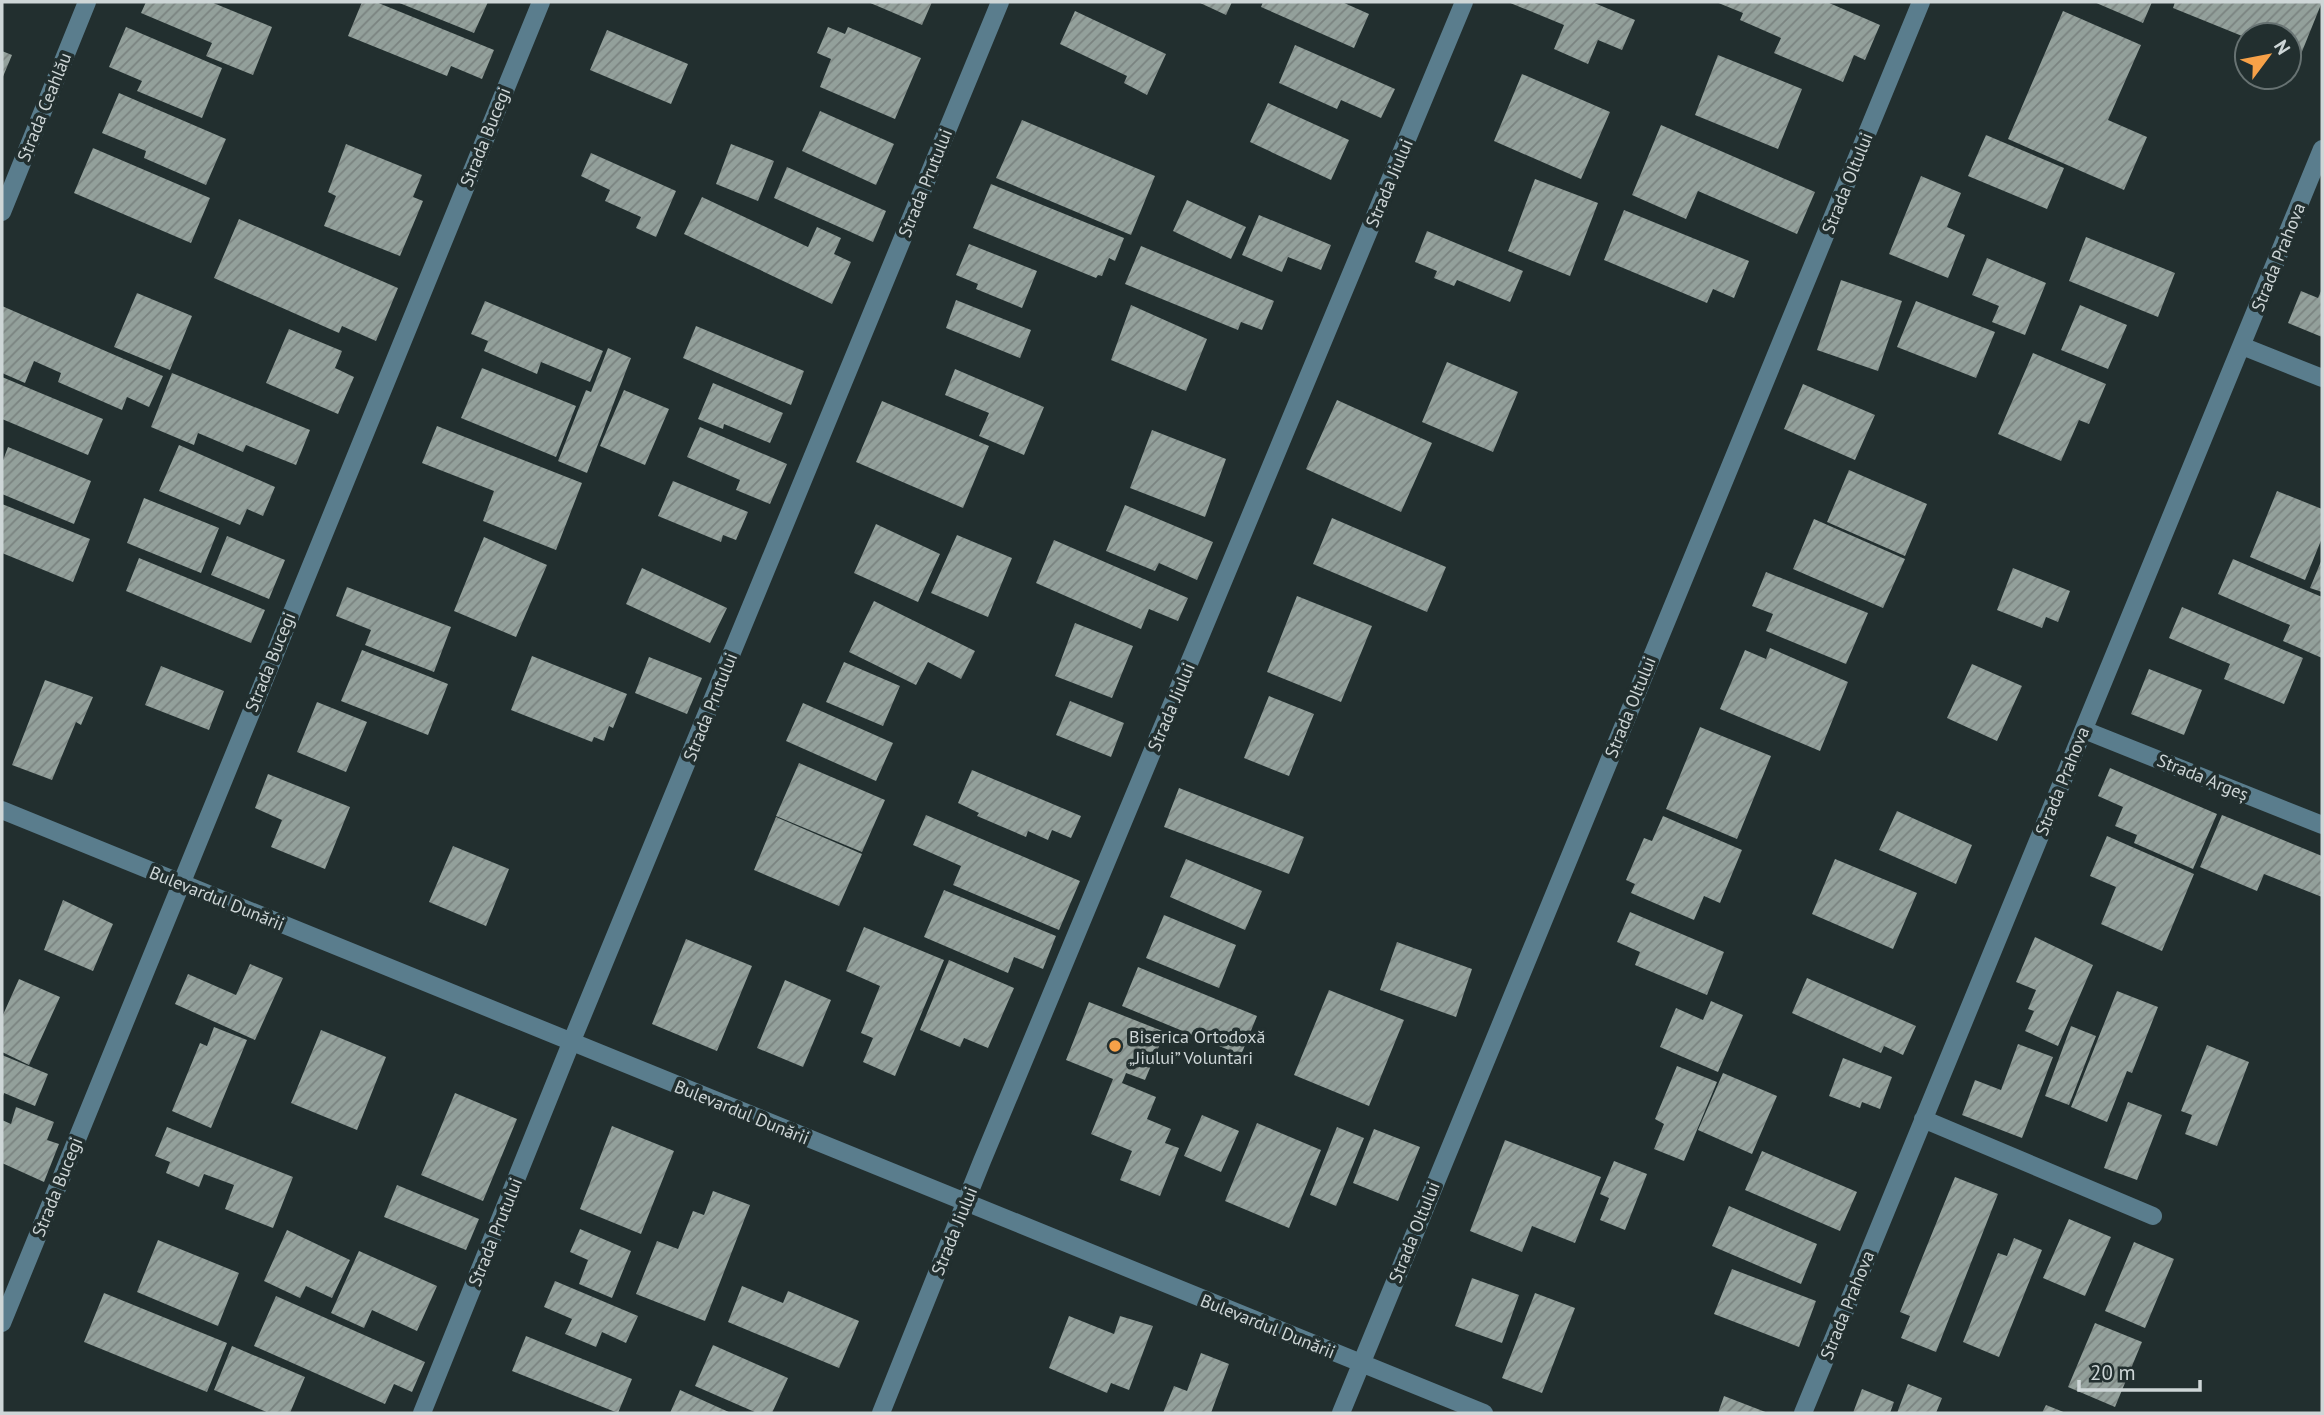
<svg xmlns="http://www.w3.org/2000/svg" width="2324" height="1415" viewBox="0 0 2324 1415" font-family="'PT Sans',sans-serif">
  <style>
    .building { fill: url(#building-hatch) }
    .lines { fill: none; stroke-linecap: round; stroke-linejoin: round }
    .minor { stroke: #5a7d8d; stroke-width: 18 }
    .poi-dot { fill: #f7a148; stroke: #222f2f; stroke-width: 2.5 }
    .labels { text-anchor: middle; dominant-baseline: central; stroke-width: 7; stroke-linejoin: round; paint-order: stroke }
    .street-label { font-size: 18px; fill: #ced6d7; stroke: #222f2f }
    .poi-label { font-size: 18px; fill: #ced6d7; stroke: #222f2f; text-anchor: start }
  </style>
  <defs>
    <pattern id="building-hatch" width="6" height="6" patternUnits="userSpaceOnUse" patternTransform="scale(1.75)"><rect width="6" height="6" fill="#93a09b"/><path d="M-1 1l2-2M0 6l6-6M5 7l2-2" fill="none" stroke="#7a8380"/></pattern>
  </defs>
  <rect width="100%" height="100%" fill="#222f2f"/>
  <path class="building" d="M146,2h65l61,25 -19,48 -47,-19 6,-13 -71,-30z
    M362,2h14l118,48 -12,29 -31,-13 -4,10 -99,-40z
    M397,2h91l-14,31z
    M868,2h64l-10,23z
    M1198,2h34l-6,13z
    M1263,2h79l27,12 -15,34 -93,-41z
    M1508,2h84l43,18 -13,30 -24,-10 -10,24 -34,-15 10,-24z
    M1716,2h111l53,23 -15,35 -11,-5 -11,27 -69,-29 7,-15 -41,-18 3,-7z
    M2094,2h58l-9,21z
    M2175,2h147l-23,57 -10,-4v-20h-42v3l-74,-30z
    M1075,11l91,43 -19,41 -23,-12 3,-7 -67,-32z
    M2063,11l78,34 -33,75 39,17 -23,53 -116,-51z
    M126,27l96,41 -20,50 -65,-27 5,-10 -33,-14z
    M828,27l17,7 3,-7 73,31 -26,61 -75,-32 11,-28 -14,-6z
    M607,30l81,34 -17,40 -81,-34z
    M1295,45l100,44 -14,29 -40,-18 -4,9 -58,-26z
    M2,51l10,4 -10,24z
    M1718,55l84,34 -24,60 -83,-34z
    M1522,74l88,38 -29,67 -87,-38z
    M119,93l107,46 -20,46 -62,-27 2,-7 -44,-18z
    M1268,103l81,37 -18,40 -81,-38z
    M820,111l74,33 -18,41 -74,-34z
    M1022,120l133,56 -24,59 -135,-57z
    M1661,125l154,67 -18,42 -99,-43 -12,28 -54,-24z
    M1986,135l78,33 -17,41 -79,-33z
    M346,144l76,31 -9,22 10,4 -23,55 -76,-30 12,-30 -8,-4z
    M731,144l43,17 -16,40 -42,-17z
    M93,148l117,50 -19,45 -117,-50z
    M591,153l85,38 -20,46 -20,-9 5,-11 -36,-16 5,-11 -29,-14z
    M787,167l99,44 -13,31 -99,-44z
    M1921,176l40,17 -14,34 18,8 -17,43 -59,-24z
    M1535,179l63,24 -28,73 -62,-25z
    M991,184l133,54 -9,23 -6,-3 -7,18 -4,-1 -2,3 -123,-50z
    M702,197l106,50 9,-20 24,11 -7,16 17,8 -19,42 -148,-70z
    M1187,200l59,27 -15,32 -58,-28z
    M1624,210l125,51 -15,37 -21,-9 -6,14 -103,-43z
    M1259,215l72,30 -10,25 -33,-13 -6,15 -40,-17z
    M239,219l159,69 -22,53 -34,-15 -3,7 -125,-55z
    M1427,231l96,40 -13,31 -53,-22 -3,6 -20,-8 3,-7 -22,-9z
    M2086,237l89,36 -17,44 -89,-36z
    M969,244l68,27 -15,37 -46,-19 2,-5 -22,-9z
    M1141,246l133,55 -12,29 -21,-8 -3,8 -113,-46z
    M1987,258l59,25 -21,52 -33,-13 7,-16 -27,-11z
    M1841,280l61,21 -24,70 -61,-21z
    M2322,289v48l-34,-14 13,-32 17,7z
    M137,293l55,23 -22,54 -56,-23z
    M956,300l75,30 -11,28 -74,-30z
    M485,301l118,50 -13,31 -49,-20 -4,12 -53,-23 4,-10 -17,-7z
    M1916,301l79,31 -19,46 -79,-31z
    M1131,305l76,34 -21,52 -75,-31z
    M2080,305l47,20 -19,44 -47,-19z
    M2,306l161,70 -14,31 -22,-10 -5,13 -64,-28 3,-9 -27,-12 -9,22 -23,-10z
    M696,326l108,45 -13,34 -108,-47z
    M289,329l53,22 -7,17 19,9 -16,37 -72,-31z
    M608,348l23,10 -44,115 -29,-12 28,-71 5,2z
    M2033,353l73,31 -17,40 -10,-4 -18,41 -63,-27z
    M1447,362l71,30 -25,60 -71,-30z
    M482,368l94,38 -20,51 -95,-39z
    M955,369l89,38 -20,48 -45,-19 10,-23 -44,-18z
    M172,373l138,57 -14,35 -50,-20 -3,7 -45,-19 -4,12 -43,-18z
    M2,377l101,42 -15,36 -86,-36z
    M713,383l70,30 -13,30 -46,-19 -1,5 -25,-10z
    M1803,384l72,31 -20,45 -71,-31z
    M624,390l45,19 -24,56 -45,-19z
    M1337,400l95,43 -31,69 -95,-43z
    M882,401l107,45 -26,62 -107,-46z
    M437,426l145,57 -26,67 -73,-29 11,-30 -72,-28z
    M700,427l87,37 -17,40 -34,-14 4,-10 -53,-23z
    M1152,430l74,29 -21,58 -75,-29z
    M179,445l96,42 -12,29 -16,-7 -7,16 -81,-34z
    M8,447l83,34 -17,43 -72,-30v-31z
    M1849,470l78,34 -22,52 -78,-34z
    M673,481l75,31 -12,28 -13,-5 -2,7 -63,-26z
    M2277,491l45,18v29l-17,42 -55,-23z
    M144,498l75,30 -18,45 -74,-30z
    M2,504l88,35 -17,43 -71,-29z
    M1125,505l88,37 -16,38 -38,-17 -4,8 -49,-20z
    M1332,518l114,49 -19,45 -114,-48z
    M1814,519l91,40 -22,49 -90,-39z
    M876,524l64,30 -22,48 -64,-29z
    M957,535l55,23 -24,59 -57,-24z
    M227,536l58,24 -16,39 -58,-24z
    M484,537l63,28 -31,72 -62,-26z
    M1054,540l134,58 -10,23 -29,-12 -8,20 -105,-46z
    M139,558l126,52 -14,33 -125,-52z
    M2233,559l89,38v61l-39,-17 7,-16 -72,-31z
    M2322,559v33l-12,-4z
    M642,568l85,40 -17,35 -84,-39z
    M2013,568l57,23 -12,31 -12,-5 -4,11 -45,-18z
    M1766,572l102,41 -22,51 -80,-33 7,-17 -21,-8z
    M347,587l104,40 -17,45 -69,-27 6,-15 -35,-14z
    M1297,596l75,30 -31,76 -74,-30z
    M874,601l101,50 -14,28 -33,-17 -12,23 -67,-33z
    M2182,607l121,51 -19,46 -60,-25 6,-15 -61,-26z
    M1075,623l58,23 -21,52 -57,-22z
    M1770,648l78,34 -28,69 -100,-42 25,-59 21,9z
    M362,650l86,34 -20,51 -87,-34z
    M532,656l95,38 -14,34 -4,-2 -5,15 -10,-4 -2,5 -81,-32z
    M649,657l53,21 -15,36 -52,-21z
    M844,662l56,24 -17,40 -57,-24z
    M1972,664l50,22 -25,55 -50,-23z
    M161,666l63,25 -15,39 -64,-25z
    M2149,669l53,21 -18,45 -53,-21z
    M45,680l48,17 -12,28 -5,-3 -24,58 -40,-15z
    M1269,696l45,18 -25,62 -45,-18z
    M1070,701l54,22 -13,34 -55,-22z
    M317,702l50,20 -21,50 -49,-20z
    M803,703l90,40 -17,38 -90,-40z
    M1700,727l71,29 -34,83 -71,-30z
    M799,763l86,37 -23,52 -86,-36z
    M2110,768l107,46 -24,55 -59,-26 3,-8 -22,-9 8,-19 -25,-11z
    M972,770l109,46 -10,22 -19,-8 -4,10 -20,-9 -2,6 -49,-21 2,-3 -21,-10z
    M268,774l82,33 -25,62 -54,-22 11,-27 -27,-12z
    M1179,788l125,49 -15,37 -125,-47z
    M1897,811l75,34 -16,39 -77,-34z
    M926,815l154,66 -21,49 -106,-45 8,-19 -48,-21z
    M2222,815l100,41v41l-58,-23 -7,17 -57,-24z
    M1663,816l79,34 -22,53 -16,-7 -10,24 -63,-27 4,-9 -9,-4 18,-42 8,3z
    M776,817l86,37 -23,52 -85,-36z
    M2107,836l87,38 -32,77 -61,-27 15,-37 -26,-11z
    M453,846l56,23 -23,57 -57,-24z
    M1186,859l76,32 -17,39 -75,-33z
    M1835,859l82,34 -24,56 -81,-35z
    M944,890l112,46 -13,33 -29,-12 -6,16 -84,-36z
    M63,900l50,24 -20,47 -49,-21z
    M1630,912l94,40 -17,43 -72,-30 5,-13 -23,-10z
    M1164,915l72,30 -17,43 -73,-30z
    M864,927l80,33 -49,116 -32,-14 10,-24 -12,-5 19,-47 -34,-15z
    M2035,937l58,28 -35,81 -33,-15 9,-20 -6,-2 8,-19 -20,-8z
    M686,939l66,27 -35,85 -65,-27z
    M1397,942l75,27 -16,48 -76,-27z
    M949,960l65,28 -26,60 -24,-10 -4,9 -40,-17z
    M250,964l33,14 -28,62 -80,-36 13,-30 48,21z
    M1138,967l119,49 -16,39 -119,-49z
    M1807,978l109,48 -13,29 -19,-9 -3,7 -89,-40z
    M19,979l41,18 -31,68 -27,-13v-35z
    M785,980l46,20 -28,67 -46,-19z
    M1329,990l75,30 -35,86 -75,-31z
    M2117,991l41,16 -26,66 -5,-2 -20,51 -36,-15z
    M1711,1001l32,14 -25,57 -58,-25 16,-39 27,12z
    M1089,1002l76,30 -20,48 -19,-7 -4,10 34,14 -9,22 24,10 -6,14 14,5 -19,48 -40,-16 12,-29 -41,-17 22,-55 -47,-19z
    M2071,1026l25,10 -27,69 -24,-9z
    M214,1027l33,13 -36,88 -39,-17 28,-68 7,3z
    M321,1030l65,27 -29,73 -66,-27z
    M2018,1044l35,13 -31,81 -60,-23 13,-35 26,10z
    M2207,1045l42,17 -32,84 -32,-12 7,-19 -11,-4z
    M2,1055l46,19 -13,32 -31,-13 -2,6z
    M1843,1058l49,19 -12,32 -18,-7 -2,6 -31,-12z
    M1677,1066l40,16 -33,79 -30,-12 10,-25 -9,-5z
    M1723,1073l54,23 -25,58 -54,-24z
    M455,1093l62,26 -34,82 -62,-26z
    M2128,1102l34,13 -25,65 -33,-12z
    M16,1107l38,15 -7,18 12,4 -15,38 -42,-19v-43l9,4z
    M1202,1115l37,16 -18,41 -37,-16z
    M1257,1123l64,27 -32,78 -64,-27z
    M612,1126l62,25 -33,83 -61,-25z
    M167,1127l126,50 -20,51 -48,-19 9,-24 -30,-11 -5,13 -33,-14 4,-11 -15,-6z
    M1337,1127l27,11 -28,68 -26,-11z
    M1374,1129l46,18 -22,54 -45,-18z
    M1505,1140l96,37 -26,66 -43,-17 -10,26 -52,-21z
    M1762,1151l95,41 -17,39 -95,-41z
    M1614,1161l33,13 -22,56 -25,-10 9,-22 -9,-4z
    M1955,1177l43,17 -62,158 -35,-14 9,-22 -10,-4z
    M397,1185l82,34 -13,31 -82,-33z
    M713,1191l37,14 -45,116 -69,-27 21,-53 21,8 15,-38 11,4z
    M1729,1206l88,38 -16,40 -89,-38z
    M2069,1219l42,18 -26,59 -42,-18z
    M580,1229l51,22 -19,47 -33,-14 9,-24 -18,-8z
    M287,1230l63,30 -18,38 -26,-12 -6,12 -36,-17z
    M2014,1238l28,12 -43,107 -36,-15 35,-89 9,3z
    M158,1240l81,33 -21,53 -81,-34z
    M2134,1242l40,17 -29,69 -40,-17z
    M359,1251l78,35 -20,45 -45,-21 -8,18 -33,-15z
    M1732,1269l84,32 -17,46 -85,-33z
    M1472,1278l47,17 -17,48 -47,-17z
    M555,1281l83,35 -12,27 -24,-11 -6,15 -31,-13 7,-15 -28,-12z
    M742,1286l41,17 5,-12 71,30 -20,47 -111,-46z
    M104,1293l123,50 -20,49 -123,-50z
    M1535,1293l40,15 -33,85 -40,-15z
    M276,1296l149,66 -13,30 -18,-8 -9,20 -131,-58z
    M1069,1316l45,18 6,-18 33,10 -24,64 -18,-7 -4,10 -58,-25z
    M2095,1323l47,19 -27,65 -47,-20z
    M526,1336l106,43 -14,34 -106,-42z
    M713,1345l75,33 -16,35h-15l-62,-27z
    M232,1346l73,31 -15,36h-21l-55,-23z
    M1201,1353l28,11 -18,49h-48l11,-27 13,5z
    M1908,1384l34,14 -6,15h-39z
    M1862,1389l32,13 -4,11h-37z
    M680,1390l51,23h-61z
    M1724,1396l44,17h-50z
    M2046,1405l20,8h-24z"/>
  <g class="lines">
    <path class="minor" d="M2,212l85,-210
      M2242,346l80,32
      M2084,730l238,95
      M2,810l1482,603
      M1923,1119l230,97
      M2,1323l539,-1321
      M422,1413l149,-370 429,-1041
      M881,1413l101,-252 482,-1159
      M1341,1413l580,-1411
      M1803,1413l519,-1264"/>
  </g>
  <circle class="poi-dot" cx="1115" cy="1046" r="7"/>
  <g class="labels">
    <g class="street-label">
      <text transform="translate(44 107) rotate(-68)">Strada Ceahlău</text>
      <text transform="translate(485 137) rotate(-68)">Strada Bucegi</text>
      <text transform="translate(925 183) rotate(-68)">Strada Prutului</text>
      <text transform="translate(1389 183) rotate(-67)">Strada Jiului</text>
      <text transform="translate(1847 183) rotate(-68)">Strada Oltului</text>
      <text transform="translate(2278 257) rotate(-68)">Strada Prahova</text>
      <text transform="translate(270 662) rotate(-68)">Strada Bucegi</text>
      <text transform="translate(710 707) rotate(-68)">Strada Prutului</text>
      <text transform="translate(1171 707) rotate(-67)">Strada Jiului</text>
      <text transform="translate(1630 707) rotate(-68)">Strada Oltului</text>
      <text transform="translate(2203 777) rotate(22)">Strada Argeș</text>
      <text transform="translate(2062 781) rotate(-68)">Strada Prahova</text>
      <text transform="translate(217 898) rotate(22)">Bulevardul Dunării</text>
      <text transform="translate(742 1112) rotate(22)">Bulevardul Dunării</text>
      <text transform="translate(57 1187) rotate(-68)">Strada Bucegi</text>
      <text transform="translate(954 1231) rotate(-68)">Strada Jiului</text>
      <text transform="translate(495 1232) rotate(-68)">Strada Prutului</text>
      <text transform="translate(1414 1232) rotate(-68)">Strada Oltului</text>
      <text transform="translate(1847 1305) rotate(-68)">Strada Prahova</text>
      <text transform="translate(1268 1326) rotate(22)">Bulevardul Dunării</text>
    </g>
    <g class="poi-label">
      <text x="1129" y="1036">Biserica Ortodoxă<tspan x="1129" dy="21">„Jiului” Voluntari</tspan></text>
    </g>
  </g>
  <rect width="2324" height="1415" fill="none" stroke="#ced6d7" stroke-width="7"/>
  <g transform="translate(2268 56) rotate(58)"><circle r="33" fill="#222f2f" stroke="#677272" stroke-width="2"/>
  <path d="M0-5L12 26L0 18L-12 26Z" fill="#f7a148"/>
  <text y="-10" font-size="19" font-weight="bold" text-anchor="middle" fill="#ced6d7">N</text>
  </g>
  <path d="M2079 1380v10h121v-10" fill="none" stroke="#ced6d7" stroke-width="3.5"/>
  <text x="2090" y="1380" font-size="21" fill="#ced6d7" stroke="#222f2f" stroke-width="5" paint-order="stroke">20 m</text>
</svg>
